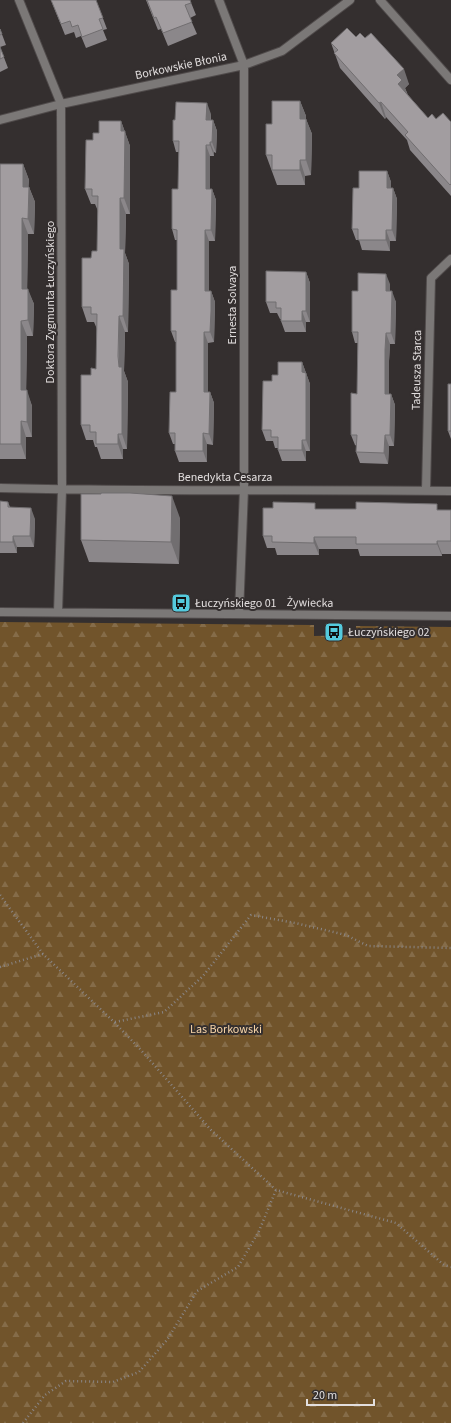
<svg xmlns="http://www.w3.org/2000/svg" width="451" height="1423" viewBox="0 0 451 1423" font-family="'Source Sans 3',sans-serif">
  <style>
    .forest { fill: url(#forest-firs) }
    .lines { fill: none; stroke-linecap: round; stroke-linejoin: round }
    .street-casing { stroke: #504b4b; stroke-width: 10 }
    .path { stroke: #8a8686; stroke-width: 2.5; stroke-dasharray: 1 3; stroke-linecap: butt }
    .street { stroke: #7b7877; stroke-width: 8 }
    .wall { fill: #8b878a }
    .shaded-wall { fill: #716e70 }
    .building { fill: #a29da0; stroke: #716e70 }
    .labels { text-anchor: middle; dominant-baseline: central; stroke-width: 4; stroke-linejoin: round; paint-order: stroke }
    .street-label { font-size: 12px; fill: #e2dede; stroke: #342f2f }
    .poi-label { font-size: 12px; fill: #e2dede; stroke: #342f2f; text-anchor: start }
    .park-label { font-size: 12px; fill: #f8d5a8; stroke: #342f2f }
  </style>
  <defs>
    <pattern id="forest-firs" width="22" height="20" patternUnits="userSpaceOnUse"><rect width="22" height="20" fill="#71542b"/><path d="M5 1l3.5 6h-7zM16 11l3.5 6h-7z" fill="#856c49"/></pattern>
  </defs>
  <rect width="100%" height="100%" fill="#342f2f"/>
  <path class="forest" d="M0,622l314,3v11l42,-1v-9l95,1v796h-451z"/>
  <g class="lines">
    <g class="street-casing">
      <path id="street" d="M19,0l42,104 1,386 -4,122
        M219,0l25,65v424l-5,125
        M380,0l71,80
        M0,120l61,-16 183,-39 38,-14 68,-51
        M0,488c150,4 301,1 451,3
        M426,490l5,-212 20,-19
        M0,612l451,4"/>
    </g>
    <path class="path" d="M0,895l43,59 71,68 26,27 71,81 65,60 120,33 48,42 7,2
      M0,967l43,-13
      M115,1022l49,-10 39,-36 48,-61 44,8 51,12 22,11 83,2
      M23,1423l22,-28 21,-14 47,1 26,-10 28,-32 30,-49 41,-24 21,-36 17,-41"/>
    <use href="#street" class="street"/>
  </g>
  <path class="wall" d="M51,0h45l11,29 -4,1 4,10 -21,8 -5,-12 -5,2 -2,-6 -9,3z
    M146,0h44l6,15 -6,3 7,16 -29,12 -7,-17 -3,1z
    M0,29l6,16 -6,2 8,21 -8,4z
    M356,37l9,1 44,46 -4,4 3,7 20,23 23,4v74l-41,-46 -3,-10 -21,-23 -1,2 -45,-51 -9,-25z
    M300,101l6,15v3l6,15 -1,41 -6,1v9h-28l-11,-30 6,-31z
    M211,114v6h2l4,11 -1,22 -2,-1v4h-4v33h2l4,11 -1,41h-6v50h2l4,11 -1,40 -6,1v49h2l4,11 -1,42 -6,-1v18h-28l-4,-11v-7h-2l-4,-11 7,-41v-50h-1l-4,-11 6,-41v-50h-2l-3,-11 6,-40 1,-37h-3l-3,-11z
    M121,121l9,25v68h-4l-1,39 4,11 -1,68h-3l-1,39 4,11 -1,67h-4v10h-22l-4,-12h-2l-2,-7h-7l-5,-15 10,-50 5,-6 1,-40 -3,-7h-7l-5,-15 9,-49 6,-7 1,-40 -3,-7h-4l-6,-15 8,-49 6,-7z
    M0,164h23l6,16 -1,7h1l6,15 -1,32h-6l-1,55 7,15 -1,32h-6l-1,54 6,16v31h-6v22h-26z
    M387,171l4,11v6h2l4,11 -1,42h-6v10l-28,-1 -3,-10h-3l-4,-11 7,-41z
    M306,272l4,11v39h-4v10h-21l-4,-11v-2h-1l-3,-6h-7l-4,-11z
    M390,284v7l6,11 -1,42h-5l-1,17v33h2l4,11 -1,41h-5l-1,18 -28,-1 -4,-11 1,-6 -2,-1 -4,-10 6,-41 1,-51h-3l-3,-11 6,-41z
    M302,362l8,22v67h-4v10h-24l-4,-11v-2h-3l-2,-7h-7l-4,-11 10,-49z
    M451,384v55l-3,-8z
    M101,494l79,24 -1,46 -90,-2 -8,-22z
    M0,501l8,1 2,5 25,12 -1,28h-17v6h-17z
    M317,509l134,1v44h-9v2h-82l-2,-7h-39v6h-42l-2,-7h-8l-4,-12z"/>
  <path class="shaded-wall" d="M404,69l5,15 -4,4 3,8 -10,-12 -1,-9z
    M300,101l6,15 -1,18 -5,-15z
    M381,102l5,15 -1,2 -6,-16z
    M207,103l4,11 -1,17 -4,-11z
    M306,119l6,15 -1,41 -5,-15z
    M213,120l4,11 -1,22 -4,-11z
    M121,121l9,25v68l-6,-16 -3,-67z
    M210,142l4,10v4l-4,-11z
    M206,145l4,11v44l-4,-11z
    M300,160l5,16v9l-5,-15z
    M23,164l6,16 -1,22 -5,-15z
    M387,171l4,11v17l-4,-11z
    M29,187l6,15 -1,32 -6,-15z
    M393,188l4,11 -1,42 -4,-11z
    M212,189l4,11 -1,41 -4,-11z
    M120,198l6,16 -1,39 4,11 -1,68 -5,-16 -3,-67z
    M22,218l6,16 -1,71 -5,-16z
    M205,230l4,11v61l-4,-11z
    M386,230l4,11v10l-4,-11z
    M306,272l4,11v39l-4,-11z
    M386,274l4,10v18l-4,-11z
    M28,289l6,15 -1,32 -5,-16z
    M211,291l4,11 -1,40 -4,-10z
    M392,291l4,11 -1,42 -4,-11z
    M302,311l4,11v10l-4,-11z
    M119,316l6,16 -1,39 4,11 -1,67 -5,-15 -3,-67z
    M21,321l6,15 -1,69 -5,-15z
    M204,332l4,11v60l-4,-11z
    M386,333l4,11 -1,17v44l-4,-11v-44z
    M302,362l8,22v67l-4,-11 -4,-68z
    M27,390l5,16v31l-5,-15z
    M210,392l4,11 -1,42 -4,-11z
    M391,394l4,11 -1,41 -4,-11z
    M21,421l5,16v22l-5,-15z
    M203,433l4,11v18l-4,-11z
    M118,434l5,15v10l-5,-15z
    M385,435l4,11 -1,18 -4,-11z
    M302,440l4,11v10l-4,-11z
    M172,496l8,22 -1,46 -8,-22z
    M31,508l4,11 -1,28 -4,-11z
    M13,536l4,11v6l-4,-11z
    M314,537l5,12v6l-5,-12z
    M437,541l5,13v2l-5,-12z"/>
  <path class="building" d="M51,0h45l7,18 -4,1 4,10 -21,8 -4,-12 -6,2 -2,-6 -9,3z
    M147,0h43l1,3 -6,2 7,17 -29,11 -7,-16 -2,1z
    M347,28l9,9 4,-4 5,5 6,-5 33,36 -7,6 5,5 -4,4 30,34 4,-4 4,5 7,-6 8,9v62l-1,1 -45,-50 3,-3 -27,-30 -2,1 -45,-50 4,-3 -7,-7z
    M0,29l2,5 -2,1z
    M0,47l4,10 -4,2z
    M272,101h28v18h6v41h-6v10h-28v-15h-6v-31h6z
    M176,102l31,1 -1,17h7l-1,22h-2v3h-4v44h6l-1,41h-6v61h6v20l-1,21h-6v60h6l-1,42 -6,-1v18h-28v-18h-6l1,-41h6v-61h-5v-41h6v-60l-5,-1v-40h6l1,-48h-6v-21h2z
    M99,121h22v10h4l-1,67h-4v51h4l-1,67h-4l-1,40 1,11h3v67h-4v10h-22v-12h-6v-7h-9v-50h10v-7l5,1 1,-55h-6v-7h-9v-49h9l1,-7h5l1,-55h-6v-7h-7l1,-49h7v-7h6z
    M0,164h23v23h6l-1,32 -6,-1v71h6v31l-7,1v69h6v32l-6,-1v23h-21z
    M359,171h28v17h6l-1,42h-6v10h-28v-11h-6l1,-41h6z
    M266,271l40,1v39h-4v10h-21v-13h-5v-6h-10z
    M358,273l28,1v17h6l-1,42h-5l-1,17v44h6l-1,41h-5l-1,18 -28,-1 1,-17h-6v-42l6,1 1,-62h-6v-41h6z
    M278,362h24v10l4,1v67h-4v10h-24v-13h-7v-7h-9l1,-49h9v-6h6z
    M448,384h3v47h-3z
    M101,493h29l42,3 -1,46 -90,-2v-46h20z
    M0,501l8,1v5l23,1 -1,28h-17v6h-13z
    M273,502l42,1v6h41v-7l81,2v6h14v31h-14v3h-81v-7h-42v6l-42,-1v-6h-9v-28h10z"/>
  <defs>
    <g id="bus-square" transform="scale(1)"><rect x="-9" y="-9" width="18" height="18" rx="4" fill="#54cadd" stroke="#342f2f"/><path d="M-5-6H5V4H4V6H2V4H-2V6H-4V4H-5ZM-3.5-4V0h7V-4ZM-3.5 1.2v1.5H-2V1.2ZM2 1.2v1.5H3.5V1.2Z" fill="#111"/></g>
  </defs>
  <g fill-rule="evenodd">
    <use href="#bus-square" x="181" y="603"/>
    <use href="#bus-square" x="334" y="632"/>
  </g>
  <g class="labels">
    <g class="street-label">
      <text transform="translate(181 66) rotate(-12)">Borkowskie Błonia</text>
      <text transform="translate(50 302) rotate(-90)">Doktora Zygmunta Łuczyńskiego</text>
      <text transform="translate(232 305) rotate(-90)">Ernesta Solvaya</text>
      <text transform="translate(417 370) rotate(-89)">Tadeusza Starca</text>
      <text x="225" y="477">Benedykta Cesarza</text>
      <text transform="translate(310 603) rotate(1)">Żywiecka</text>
    </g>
    <g class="poi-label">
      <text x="195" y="603">Łuczyńskiego 01</text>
      <text x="348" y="632">Łuczyńskiego 02</text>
    </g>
    <g class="park-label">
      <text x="226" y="1029">Las Borkowski</text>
    </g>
  </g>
  <path d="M307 1399v6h67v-6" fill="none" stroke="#e2dede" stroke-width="2"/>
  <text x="313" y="1399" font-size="12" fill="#e2dede" stroke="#342f2f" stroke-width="3" paint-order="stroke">20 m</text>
</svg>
